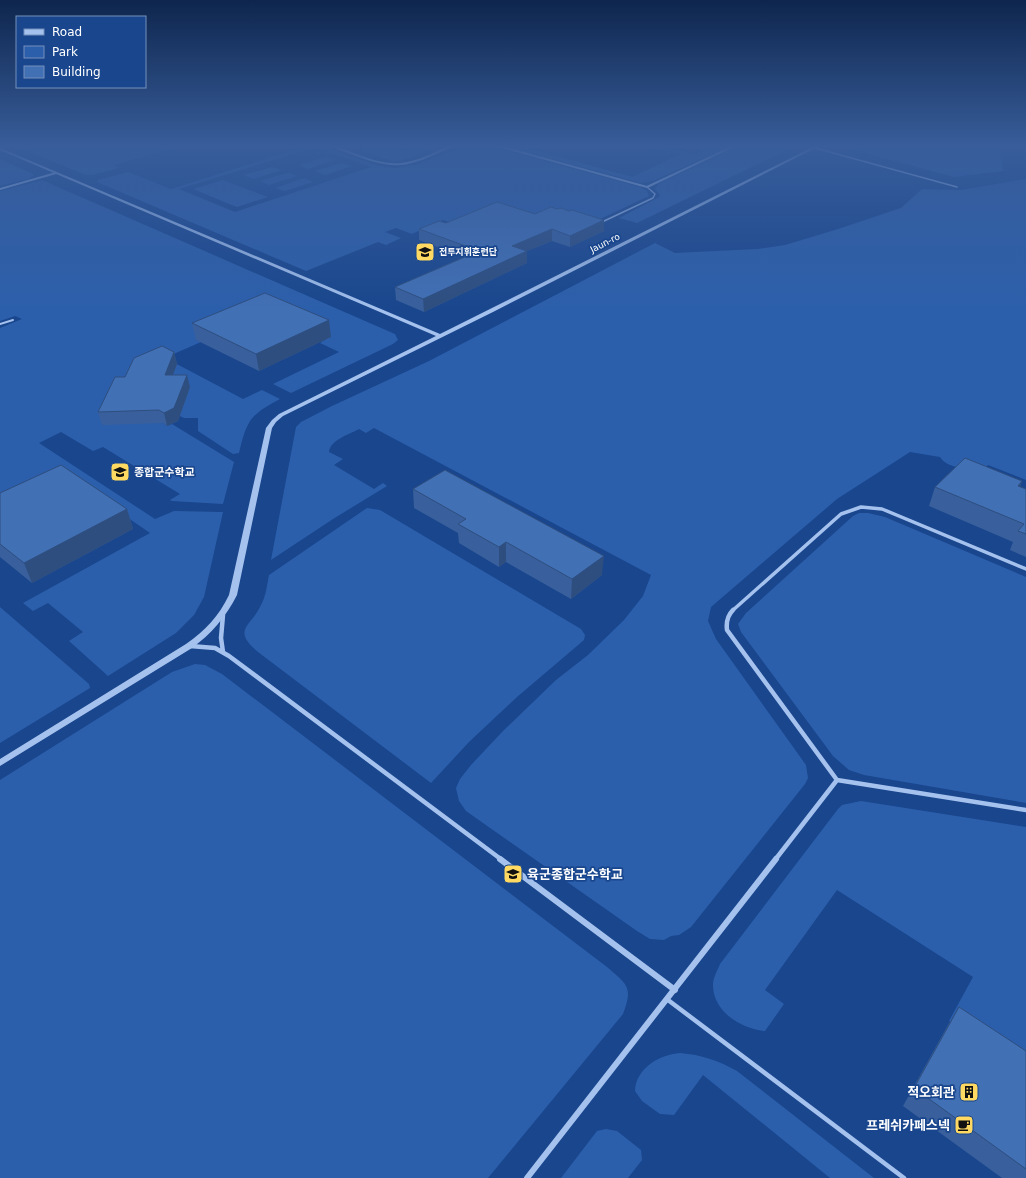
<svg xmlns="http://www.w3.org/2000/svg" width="1026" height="1178" viewBox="0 0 1026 1178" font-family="'DejaVu Sans','Noto Sans KR',sans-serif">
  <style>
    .green { fill: #2c5fab; fill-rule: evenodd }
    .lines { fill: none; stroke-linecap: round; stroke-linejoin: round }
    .service-far2 { stroke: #a5c2ee; stroke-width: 1.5 }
    .service-far1 { stroke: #a5c2ee; stroke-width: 2 }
    .service { stroke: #a5c2ee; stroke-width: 4.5 }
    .minor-far3 { stroke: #a5c2ee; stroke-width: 2 }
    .minor-far2 { stroke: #a5c2ee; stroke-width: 3.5 }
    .minor-far1 { stroke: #a5c2ee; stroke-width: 4.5 }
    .minor { stroke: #a5c2ee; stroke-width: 6 }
    .tertiary { fill: #a5c2ee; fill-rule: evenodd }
    .wall { fill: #39609c }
    .shaded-wall { fill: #2e4e7f }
    .building { fill: #4270b5; stroke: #2e4e7f }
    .labels { text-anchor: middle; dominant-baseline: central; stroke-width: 3.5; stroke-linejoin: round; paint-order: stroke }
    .far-street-label { font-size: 9px; fill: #fff; stroke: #19468d }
    .far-poi-label { font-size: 9px; font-weight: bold; fill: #fff; stroke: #19468d; text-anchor: start }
    .poi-label { font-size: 11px; font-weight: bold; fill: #fff; stroke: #19468d; text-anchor: start }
    .near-poi-label { font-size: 13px; font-weight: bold; fill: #fff; stroke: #19468d; text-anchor: end }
  </style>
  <rect width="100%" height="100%" fill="#19468d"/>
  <path class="green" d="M13,145h171l-70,20 5,3 -27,7h-6z
    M311,145h5l60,20 18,3 24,-4 51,-19h18l153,42 7,4 2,5 -51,24 -136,7 -19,-7 -31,14 -16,-6 -11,4 16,6 -15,7 -8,-3 -72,29 -209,-89 1,-2 30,-8 43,17zM315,147l56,20 -136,45 -56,-23z
    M376,145h9l17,5 16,-5h25l-43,16 -5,1 -35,-12z
    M502,145h14l116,32 49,-23 -36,-9h13l38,10 8,-4 -5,-2 9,-4h24l-79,36 -12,2z
    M741,145h56l-160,78 -18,-5 40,-21 1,-2 -5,-6 3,-5z
    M843,145h156l4,26 -49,6 -107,-29z
    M326,157l9,3 -27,9 -9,-4z
    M0,159l31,14 3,2 -6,4 -28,7z
    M342,163l10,3 -27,9 -10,-4z
    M272,167l10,3 -29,9 -9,-4z
    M288,173l9,3 -28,9 -9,-4z
    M304,178l9,4 -28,9 -10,-3z
    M1026,179v301l-38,-15 -4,5c-14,-2 -36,0 -44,-13l-30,-5 -73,47 -126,108 -3,14 8,18 90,126 2,13 -3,6 -114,143 -12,8 -8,1 -7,4 -14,-1 -13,-8 -171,-120 -7,-10 -3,-13 4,-9 11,-14 32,-34 53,-51 32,-25 36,-35 19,-24 8,-21 -277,-147 -8,5 -7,-4c-9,5 -29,11 -30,23l14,7 -9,6 40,24 9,-6 4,3 -54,33 -62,41 25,-133 5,-5 31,-16 97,-45 226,-118 20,10 83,-4 27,-4 53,-16 63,-21 21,-19 38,1z
    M42,180l346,151 7,3 3,6 -5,4 -102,49 -18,-9 66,-32 -19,-9 10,-6 -133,3 4,2 -57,25 29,-5 70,37 19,-9 18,9c-30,16 -33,21 -41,54l-6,1 -35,-23v-13h-14l-4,-2 -17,7 4,3 5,-2 62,38 -11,42 -51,-3 -2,-1 10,-6 -77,-47 -10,4 -32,-19 -22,11 116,76 19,-8 49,1 -19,85 -10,18 -18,18 -68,43 -39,-35 14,-9 -35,-29 -15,8 -10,-8 127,-70 -81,-56 -69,33v-182l22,-9 -7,-3 -15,5v-130z
    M223,180l45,17 -31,10 -44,-18z
    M367,508l13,2 201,119 4,6 -1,5 -67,57 -48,45 -38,41 -173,-131c-27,-23 -7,-25 3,-47 5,-9 6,-20 8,-30z
    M859,513h9l17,4 141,60v226l-162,-28 -15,-5 -16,-14 -92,-124 -3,-8 8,-11 107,-97z
    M0,607l89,77 1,4 -90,55z
    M195,664l10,1 17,9 385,293c21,18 26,20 16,47l-135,164h-488v-398l172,-108z
    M861,801l165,26v245l-77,-51 24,-44 -136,-87 -72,100 19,14 -19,27c-23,-2 -52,-19 -52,-46 0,-7 4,-14 7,-21l118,-155 4,-4z
    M680,1053c22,2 37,7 57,18l137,107h-44l-127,-103 -29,40 -14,-1 -18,-13 -7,-10c1,-23 24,-36 45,-38z
    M606,1129l11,2 24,19 1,10 -14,18h-67l36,-47z"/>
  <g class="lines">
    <path class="service-far2" d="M815,148l142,39
      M602,222l51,-24 2,-4 -8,-7"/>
    <path class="service-far1" d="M0,324l13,-4"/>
    <path class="service" d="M668,1000l236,178"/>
    <path class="minor-far3" d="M329,145c22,7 48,21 72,19 19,-2 36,-12 53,-19
      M495,145l152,42 89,-42
      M0,189l56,-16"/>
    <path class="minor-far2" d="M732,611l109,-97 20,-7 21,2 144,60"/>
    <path class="minor-far1" d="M733,610c-6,6 -7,12 -6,20l110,150 189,30
      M223,615l-2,23 2,14
      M190,646l25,2 14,8 273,204
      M775,860l62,-80"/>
    <path class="minor" d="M500,859l175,131
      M527,1178l249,-319"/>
    <path class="tertiary" d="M817,145h4l-328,167 -210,104 -7,6 -4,6 -35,167c-11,22 -26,39 -45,53l-192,118v-7l186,-115c19,-13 33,-28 43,-49l37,-167 6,-8 7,-6 157,-78 -436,-186v-2l440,186z"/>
  </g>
  <path class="wall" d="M557,209l12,2 35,20 -34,16 -18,-6 -25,10v12l-103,49 -28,-12 -1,-13 69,-30 -45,-17v-11l27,-6 89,-9z
    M192,323l139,14 -72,34 -63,-31z
    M174,352l3,12 -4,11 17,12 -12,34 -11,5 -4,-3 -61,2 -4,-13z
    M1022,481l-2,6 6,2v68l-16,-7 3,-8 -84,-36 6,-19z
    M413,489l189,86 -31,24 -65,-37 -7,5 -40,-24 -1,-10 -44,-25z
    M0,493l127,16 6,20 -101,54 -32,-26z
    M959,1007l67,44v127h-24l-99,-72 45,-81z"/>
  <path class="shaded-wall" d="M604,220v11l-34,16v-11z
    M552,229v12l-25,10v12l-103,49 -1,-13 89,-53z
    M329,320l2,17 -72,34 -3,-17z
    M174,352l3,12 -9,24 -3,-13z
    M187,375l3,12 -12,34 -11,5 -3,-13z
    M1022,481l-7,19 3,-14z
    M127,509l6,20 -101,54 -8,-20z
    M506,542v20l-7,5v-20z
    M604,556l-2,19 -31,24 1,-20z"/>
  <path class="building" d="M497,202l38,12 16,-7 6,2 4,-1 8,3 3,-1 32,10 -34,16 -18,-7 -40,17 15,5 -104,48 -28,-12 84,-36 -60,-22 20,-8 7,2z
    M265,293l64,27 -73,34 -64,-31z
    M162,346l12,6 -9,23h22l-13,33 -10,5 -5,-3 -61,2 17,-35h10l9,-19z
    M965,458l57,23 -4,5 8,3v45l-8,-3 6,-7 -89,-37z
    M61,465l66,44 -103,54 -24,-19v-51z
    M445,470l159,86 -32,23 -66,-37 -7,5 -41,-23 8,-5 -53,-30z
    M959,1007l67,44v118l-112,-81z"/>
  <linearGradient id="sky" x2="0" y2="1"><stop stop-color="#0e264e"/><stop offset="0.47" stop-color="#385d9a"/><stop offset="1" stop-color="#385d9a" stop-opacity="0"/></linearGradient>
  <rect width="1026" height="310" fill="url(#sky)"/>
  <defs>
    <g id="university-square" transform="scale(1)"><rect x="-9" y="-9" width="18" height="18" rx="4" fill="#ffd962" stroke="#19468d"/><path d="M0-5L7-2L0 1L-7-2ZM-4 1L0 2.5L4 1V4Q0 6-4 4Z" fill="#111"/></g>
    <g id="building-square" transform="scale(1)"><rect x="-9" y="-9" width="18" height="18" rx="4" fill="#ffd962" stroke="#19468d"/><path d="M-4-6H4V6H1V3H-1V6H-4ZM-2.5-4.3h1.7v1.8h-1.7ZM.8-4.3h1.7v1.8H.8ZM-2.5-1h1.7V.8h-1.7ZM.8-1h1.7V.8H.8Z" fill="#111"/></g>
    <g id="cafe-square" transform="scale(1)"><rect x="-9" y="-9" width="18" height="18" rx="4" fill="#ffd962" stroke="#19468d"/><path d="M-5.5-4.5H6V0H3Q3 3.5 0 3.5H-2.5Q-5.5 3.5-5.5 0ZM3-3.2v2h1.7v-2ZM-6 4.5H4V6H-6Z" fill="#111"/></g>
  </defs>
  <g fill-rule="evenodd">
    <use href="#university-square" x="425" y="252"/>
    <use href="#university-square" x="120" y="472"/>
    <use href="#university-square" x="513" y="874"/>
    <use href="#building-square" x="969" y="1092"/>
    <use href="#cafe-square" x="964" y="1125"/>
  </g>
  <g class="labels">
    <g class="far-street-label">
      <text transform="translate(605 243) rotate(-27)">Jaun-ro</text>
    </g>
    <g class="far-poi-label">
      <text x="439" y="252">전투지휘훈련단</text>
    </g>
    <g class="poi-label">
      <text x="134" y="472">종합군수학교</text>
    </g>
    <g class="near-poi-label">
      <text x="527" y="874" text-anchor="start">육군종합군수학교</text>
      <text x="955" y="1092">적오회관</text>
      <text x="950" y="1125">프레쉬카페스넥</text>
    </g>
  </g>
  <rect x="16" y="16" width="130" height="72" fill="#19468d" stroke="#7590bb"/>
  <rect x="24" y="29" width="20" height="6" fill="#a5c2ee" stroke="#7590bb"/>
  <text x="52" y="36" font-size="12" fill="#ffffff">Road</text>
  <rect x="24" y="46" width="20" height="12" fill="#2c5fab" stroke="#7590bb"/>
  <text x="52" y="56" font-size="12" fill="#ffffff">Park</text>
  <rect x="24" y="66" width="20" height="12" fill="#4270b5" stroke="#7590bb"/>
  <text x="52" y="76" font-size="12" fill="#ffffff">Building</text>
</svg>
